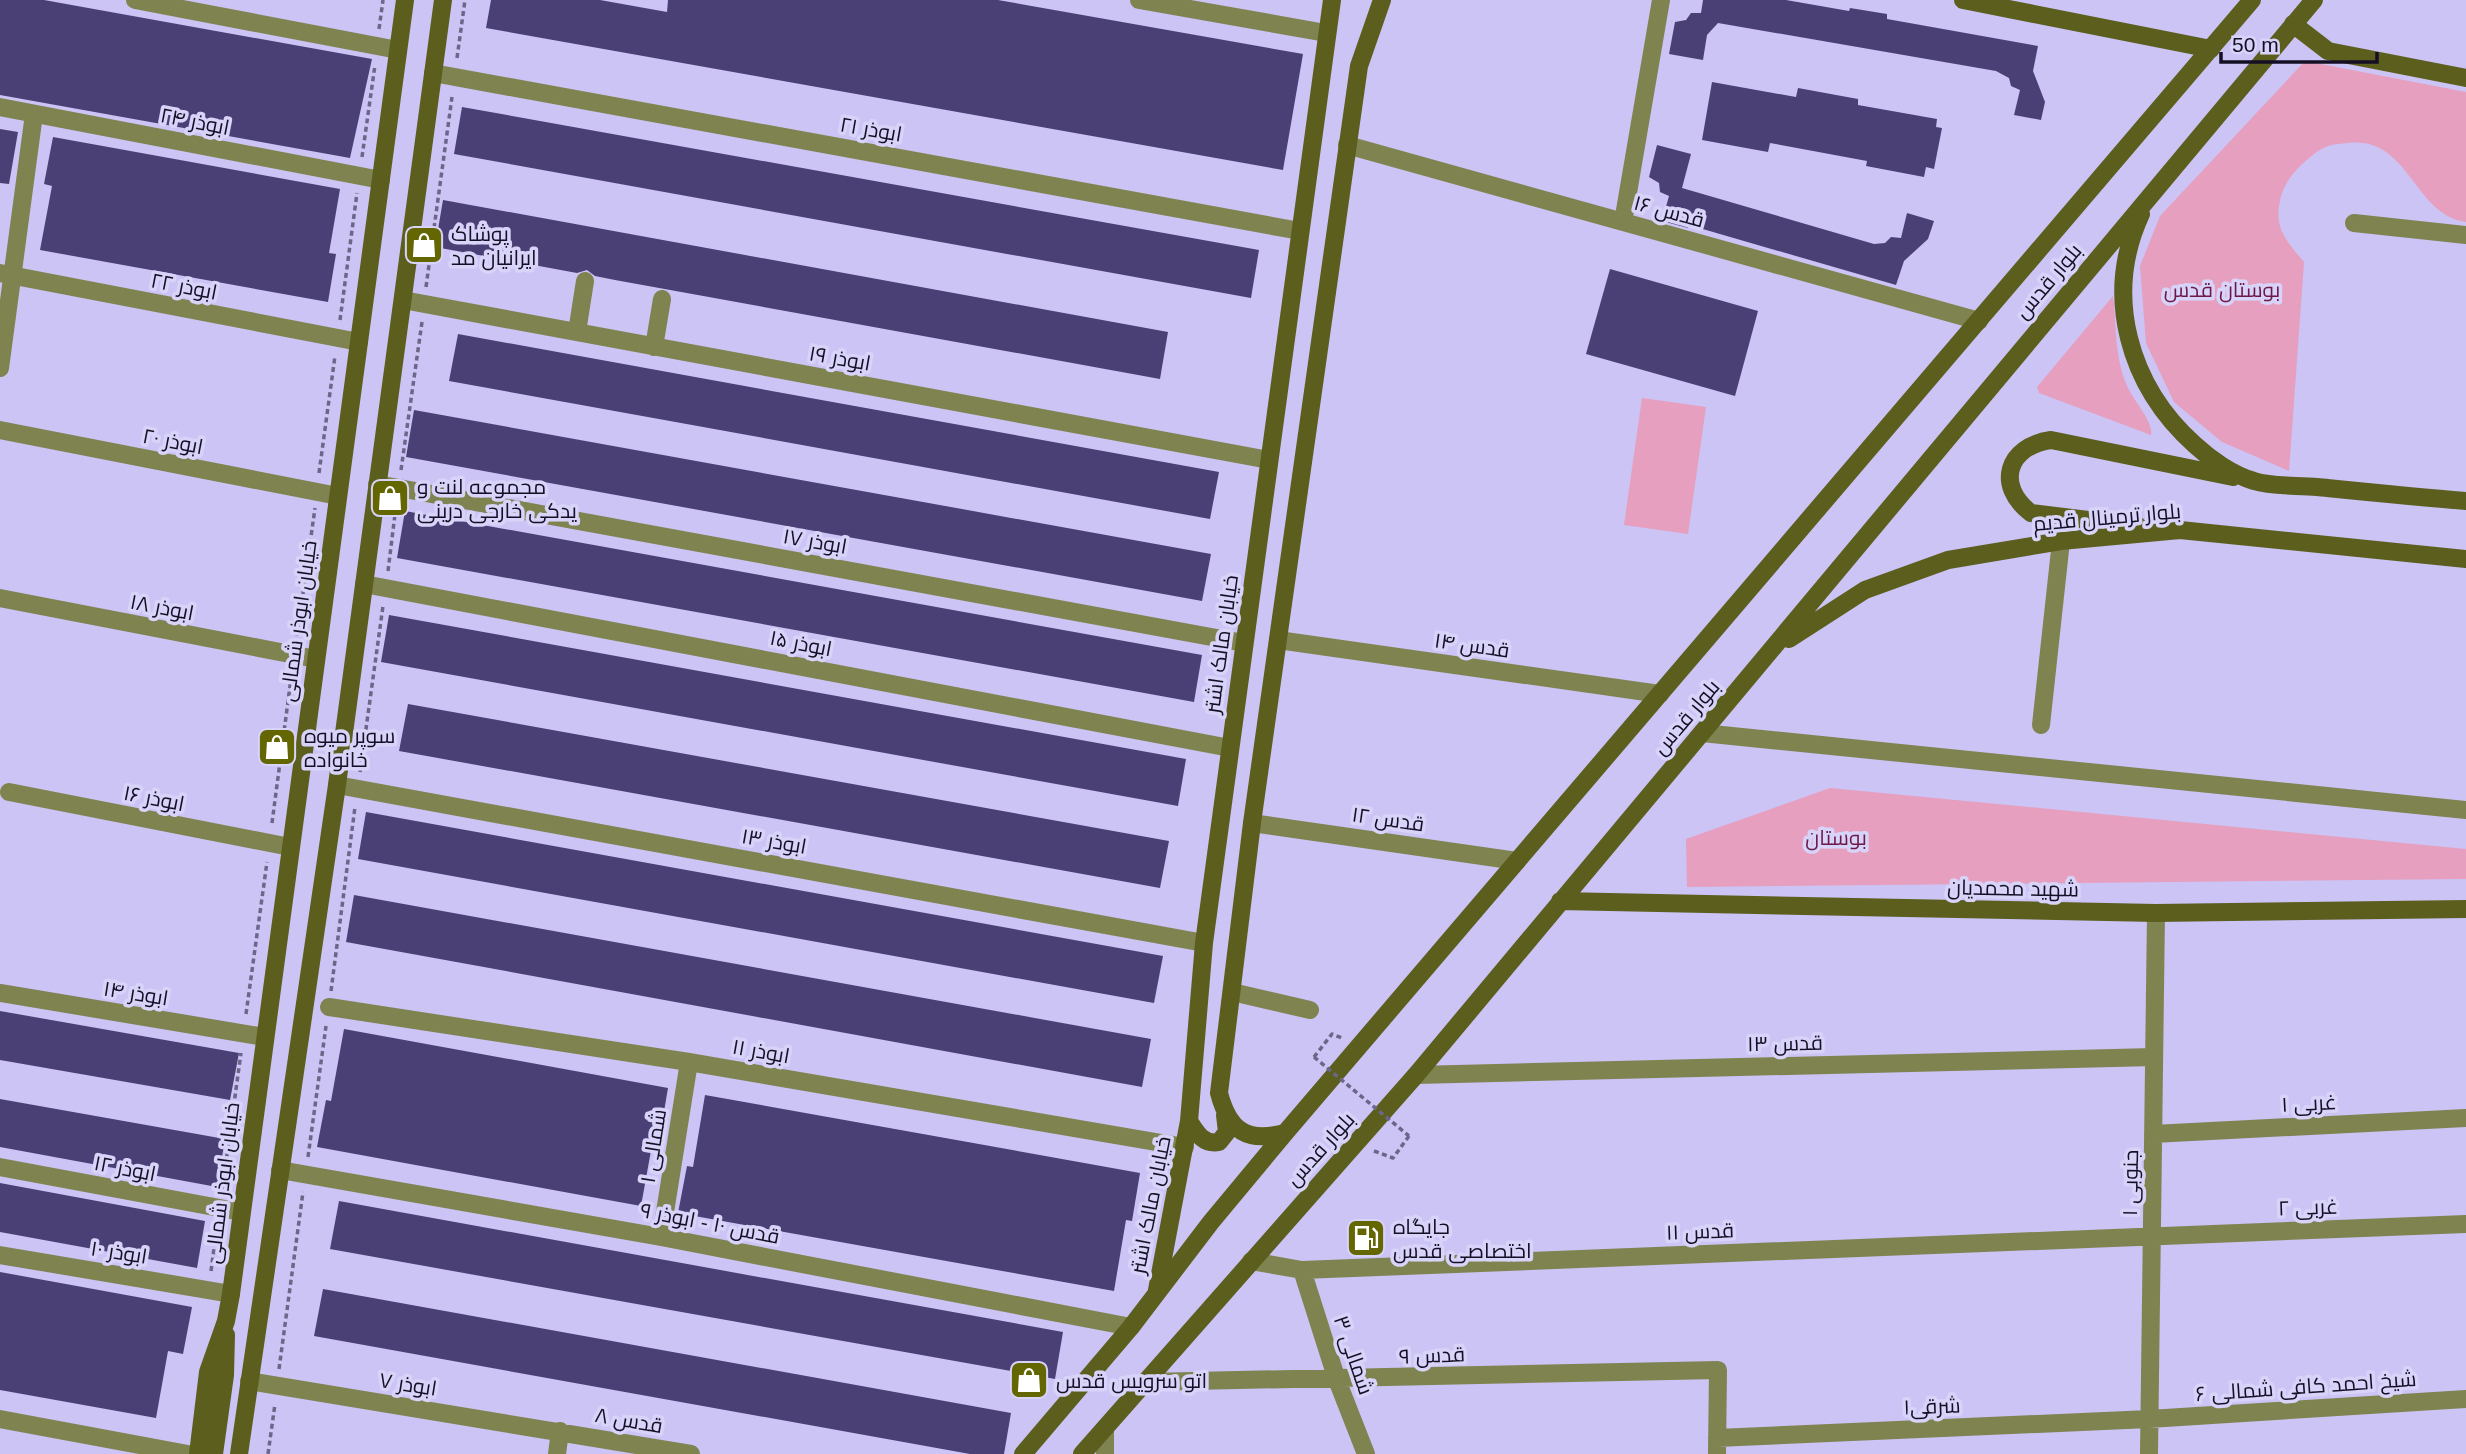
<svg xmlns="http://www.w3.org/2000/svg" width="2466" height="1454" viewBox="0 0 2466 1454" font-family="Arial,Cairo,sans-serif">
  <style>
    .green { fill: #e69fbe }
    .building { fill: #4b4075 }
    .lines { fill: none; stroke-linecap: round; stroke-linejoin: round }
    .path { stroke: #6c6689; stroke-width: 3.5; stroke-dasharray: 5 3.5; stroke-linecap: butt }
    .street { stroke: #7f8350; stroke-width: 18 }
    .secondary { stroke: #5c5e1e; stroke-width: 18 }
    .path-bridge { stroke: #6c6689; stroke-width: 3.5; stroke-dasharray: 5 3.5; stroke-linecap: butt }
    .labels { text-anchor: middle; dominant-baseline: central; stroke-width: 7; stroke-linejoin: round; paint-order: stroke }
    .street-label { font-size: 21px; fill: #140f25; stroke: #d8d3f8 }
    .poi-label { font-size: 21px; fill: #140f25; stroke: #d8d3f8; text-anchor: start }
    .park-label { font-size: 21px; fill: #6e1848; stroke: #d8d3f8 }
  </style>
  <rect width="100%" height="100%" fill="#cbc4f5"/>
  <path class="green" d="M2305,61l161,31v130c-53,-7 -56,-86 -118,-79 -14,1 -23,2 -34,11 -18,14 -32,29 -35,52 -4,24 10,38 25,56l-15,209 -67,-29 -48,-40 -28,-59 -6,-77 20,-50z
    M2113,296c4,33 1,61 15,92 6,13 26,35 23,47l-112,-42 -2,-6z
    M1642,398l64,9 -18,127 -64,-9z
    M1830,788l636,61v30l-779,8 -1,-48z"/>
  <path class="building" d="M0,0h44l328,59 -22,99 -350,-63z
    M491,0h109l67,12 1,-12h330l305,54 -20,116 -797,-142z
    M1703,0h83l63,11 1,-3 37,6v5l151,27 -5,25 12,31 -4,18 -27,-5 6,-25 -9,-4 -2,-8 -13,-7 -278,-48 -11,12 -4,25 -34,-6 6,-32 11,-2 5,-7h10z
    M1712,82l84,15 2,-9 60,11v6l79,14 -1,8 6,1 -8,41 -8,-2 -2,10 -58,-11 1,-5 -97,-18 -2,9 -66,-12z
    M462,107l797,143 -8,48 -797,-144z
    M0,129l18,3 -9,52 -9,-1z
    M53,137l287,52 -11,64 7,1 -8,48 -288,-52 12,-64 -8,-2z
    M1657,145l34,9 -9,34 192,56 11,-1 6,-6 10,1 6,-25 27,8 -6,18 -24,22 -8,24 -207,-60 -1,3 -26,-7 7,-25 -9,-4 -1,-9 -10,-6z
    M443,200l725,132 -8,47 -545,-99 -20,-4 -8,-6 -10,3 -142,-26z
    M1610,269l148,42 -23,85 -149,-42z
    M458,334l761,138 -9,47 -761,-138z
    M414,410l797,144 -9,47 -796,-144z
    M405,511l797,144 -8,47 -797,-144z
    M389,615l797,144 -8,47 -797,-144z
    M408,704l761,137 -9,47 -761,-137z
    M366,812l797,144 -9,47 -796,-144z
    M354,895l797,144 -9,48 -796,-145z
    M0,1011l239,42 -9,47 -230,-40z
    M344,1029l324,59 -8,47 -6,-1 -13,72 -324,-59 9,-47 5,1z
    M705,1095l435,78 -8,48 -6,-1 -12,71 -436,-78 9,-47 6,1z
    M0,1099l225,40 -8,48 -217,-40z
    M0,1183l205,38 -8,47 -197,-36z
    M339,1201l724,131 -8,47 -725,-130z
    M0,1272l192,35 -9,47 -15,-3 -12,67 -156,-28z
    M323,1289l688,124 -7,41h-34l-656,-118z"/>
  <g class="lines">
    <path class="path" d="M379,29l4,-29
      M457,58l8,-58
      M362,157l13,-92
      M426,287l26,-190
      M340,320l17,-127
      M401,470l21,-148
      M319,473l16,-117
      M388,571l8,-65
      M297,636l18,-128
      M360,772l23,-166
      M272,823l20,-152
      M331,991l24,-184
      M246,1014l21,-152
      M1314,1057l18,-23 10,4
      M1374,1151l19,7 16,-22
      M308,1157l18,-131
      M222,1191l19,-138
      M211,1271l6,-45
      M279,1369l24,-177
      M268,1454l7,-50"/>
    <path class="street" d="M135,0l263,50
      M1139,0l187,33
      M433,73l867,158
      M0,107l381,73
      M1347,145l632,176
      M1623,222l38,-222
      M2354,223l112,12
      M0,273l359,69
      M403,300l866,160
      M577,332l8,-51
      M654,347l8,-48
      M0,368l34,-254
      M0,430l338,66
      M377,484l867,159
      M364,584l866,164
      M0,598l316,61
      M1278,640l382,54
      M2041,725l20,-184
      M1702,733l764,77
      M337,785l867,158
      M9,792l281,55
      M1252,823l265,38
      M1232,992l78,18
      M0,993l265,44
      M329,1007l360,55 496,85
      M1416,1075l738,-18
      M2153,1134l313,-16
      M0,1167l241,45
      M280,1170l381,67 470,90
      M661,1237l28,-175
      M0,1255l231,39
      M1251,1261l51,9 1164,-46
      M1302,1270l35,110 29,74
      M249,1381l442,73
      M1146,1382l572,-12 -1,84
      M0,1419l188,35
      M1105,1428v26
      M1717,1438l432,-19 317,-20
      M557,1454l3,-23
      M2149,1454l7,-541"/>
    <path class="secondary" d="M1963,0l248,49
      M2293,24l35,27 138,27
      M2141,214c-38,82 -12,172 54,231 15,14 38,30 59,36 19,6 43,4 63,6 50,5 99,10 149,14
      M2138,526l-107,-13c-36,-27 -24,-67 20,-73l182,37
      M1789,639l76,-49 83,-30 113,-19 119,-11 286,29
      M1560,901l596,12 310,-4
      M1189,1121c7,11 14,24 30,21l8,-10 -2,-17
      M1285,1133c-38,10 -56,-2 -66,-40l33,-270 107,-757 23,-66
      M1157,1290l32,-169 15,-178 128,-943
      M198,1454l10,-82 18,-51 5,-27 174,-1294
      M214,1454l11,-79 1,-40
      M239,1454l98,-669 106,-785
      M1023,1454l108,-127 80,-105 74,-89 967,-1133
      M1082,1454l334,-379 898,-1075"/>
    <path class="path-bridge" d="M1314,1057l95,79"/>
  </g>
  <defs>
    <g id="shop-square" transform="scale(2.0125)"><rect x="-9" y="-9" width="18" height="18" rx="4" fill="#646602" stroke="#d8d3f8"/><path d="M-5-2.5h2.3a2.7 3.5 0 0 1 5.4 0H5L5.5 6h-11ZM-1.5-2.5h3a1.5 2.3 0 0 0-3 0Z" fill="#fff"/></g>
    <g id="fuel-square" transform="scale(2.0125)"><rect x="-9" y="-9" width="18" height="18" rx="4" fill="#646602" stroke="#d8d3f8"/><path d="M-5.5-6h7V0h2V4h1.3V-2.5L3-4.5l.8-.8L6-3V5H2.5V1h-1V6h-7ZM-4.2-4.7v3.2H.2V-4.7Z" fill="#fff"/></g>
  </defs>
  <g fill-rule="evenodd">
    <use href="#shop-square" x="424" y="245"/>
    <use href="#shop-square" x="390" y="498"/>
    <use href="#shop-square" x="277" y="747"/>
    <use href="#fuel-square" x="1366" y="1238"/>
    <use href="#shop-square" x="1029" y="1380"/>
  </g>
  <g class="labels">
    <g class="street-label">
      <text transform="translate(195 121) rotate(11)">ابوذر ۲۴</text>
      <text transform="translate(871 129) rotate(10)">ابوذر ۲۱</text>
      <text transform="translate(1669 211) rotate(15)">قدس ۱۶</text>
      <text transform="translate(2048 281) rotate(-50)">بلوار قدس</text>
      <text transform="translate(184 286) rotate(11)">ابوذر ۲۲</text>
      <text transform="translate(840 358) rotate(10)">ابوذر ۱۹</text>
      <text transform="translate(173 441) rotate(11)">ابوذر ۲۰</text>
      <text transform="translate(2107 517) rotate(-5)">بلوار ترمینال قدیم</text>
      <text transform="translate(815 541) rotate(10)">ابوذر ۱۷</text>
      <text transform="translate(162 607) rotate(11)">ابوذر ۱۸</text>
      <text transform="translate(298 621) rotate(-82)">خیابان ابوذر شمالی</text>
      <text transform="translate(801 643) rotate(11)">ابوذر ۱۵</text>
      <text transform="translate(1221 644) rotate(-82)">خیابان مالک اشتر</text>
      <text transform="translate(1472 645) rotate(8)">قدس ۱۴</text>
      <text transform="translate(1686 717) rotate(-50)">بلوار قدس</text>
      <text transform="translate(154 798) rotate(11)">ابوذر ۱۶</text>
      <text transform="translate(1388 819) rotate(8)">قدس ۱۲</text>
      <text transform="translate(774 841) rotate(10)">ابوذر ۱۳</text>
      <text transform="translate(2013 888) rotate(1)">شهید محمدیان</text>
      <text transform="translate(136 993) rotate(9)">ابوذر ۱۴</text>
      <text transform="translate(1785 1043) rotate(-1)">قدس ۱۳</text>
      <text transform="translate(761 1051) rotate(10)">ابوذر ۱۱</text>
      <text transform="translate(2309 1103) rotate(-3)">غربی ۱</text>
      <text transform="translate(653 1146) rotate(-81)">شمالی ۱</text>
      <text transform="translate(1320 1149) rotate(-48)">بلوار قدس</text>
      <text transform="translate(125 1168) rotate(11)">ابوذر ۱۲</text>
      <text transform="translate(222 1183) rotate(-83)">خیابان ابوذر شمالی</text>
      <text transform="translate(2130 1183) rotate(-89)">۱ جنوبی</text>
      <text transform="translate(1150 1205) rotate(-79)">خیابان مالک اشتر</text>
      <text transform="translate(2308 1207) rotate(-2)">غربی ۲</text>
      <text transform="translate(710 1223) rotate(11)">قدس ۱۰ - ابوذر ۹</text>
      <text transform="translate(1700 1231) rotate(-2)">قدس ۱۱</text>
      <text transform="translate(119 1252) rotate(9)">ابوذر ۱۰</text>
      <text transform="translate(1354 1355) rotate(71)">شمالی ۳</text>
      <text transform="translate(1432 1355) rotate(-2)">قدس ۹</text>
      <text transform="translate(408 1384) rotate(9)">ابوذر ۷</text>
      <text transform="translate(2306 1386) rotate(-4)">شیخ احمد کافی شمالی ۶</text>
      <text transform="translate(1932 1406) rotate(-2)">شرقی۱</text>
      <text transform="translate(629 1420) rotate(10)">قدس ۸</text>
    </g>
    <g class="poi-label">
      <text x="451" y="233">پوشاک<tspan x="451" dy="24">ایرانیان مد</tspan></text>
      <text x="417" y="486">مجموعه لنت و<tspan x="417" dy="24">یدکی خارجی درینی</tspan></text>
      <text x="304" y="735">سوپر میوه<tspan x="304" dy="24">خانواده</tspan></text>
      <text x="1393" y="1226">جایگاه<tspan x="1393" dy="24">اختصاصی قدس</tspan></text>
      <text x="1056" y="1380">اتو سرویس قدس</text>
    </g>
    <g class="park-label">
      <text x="2222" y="289">بوستان قدس</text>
      <text x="1836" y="837">بوستان</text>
    </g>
  </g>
  <path d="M2221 52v10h156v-10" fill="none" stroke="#140f25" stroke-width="3.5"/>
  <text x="2232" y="52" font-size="21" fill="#140f25" stroke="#d8d3f8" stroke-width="5" paint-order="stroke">50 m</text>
</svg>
